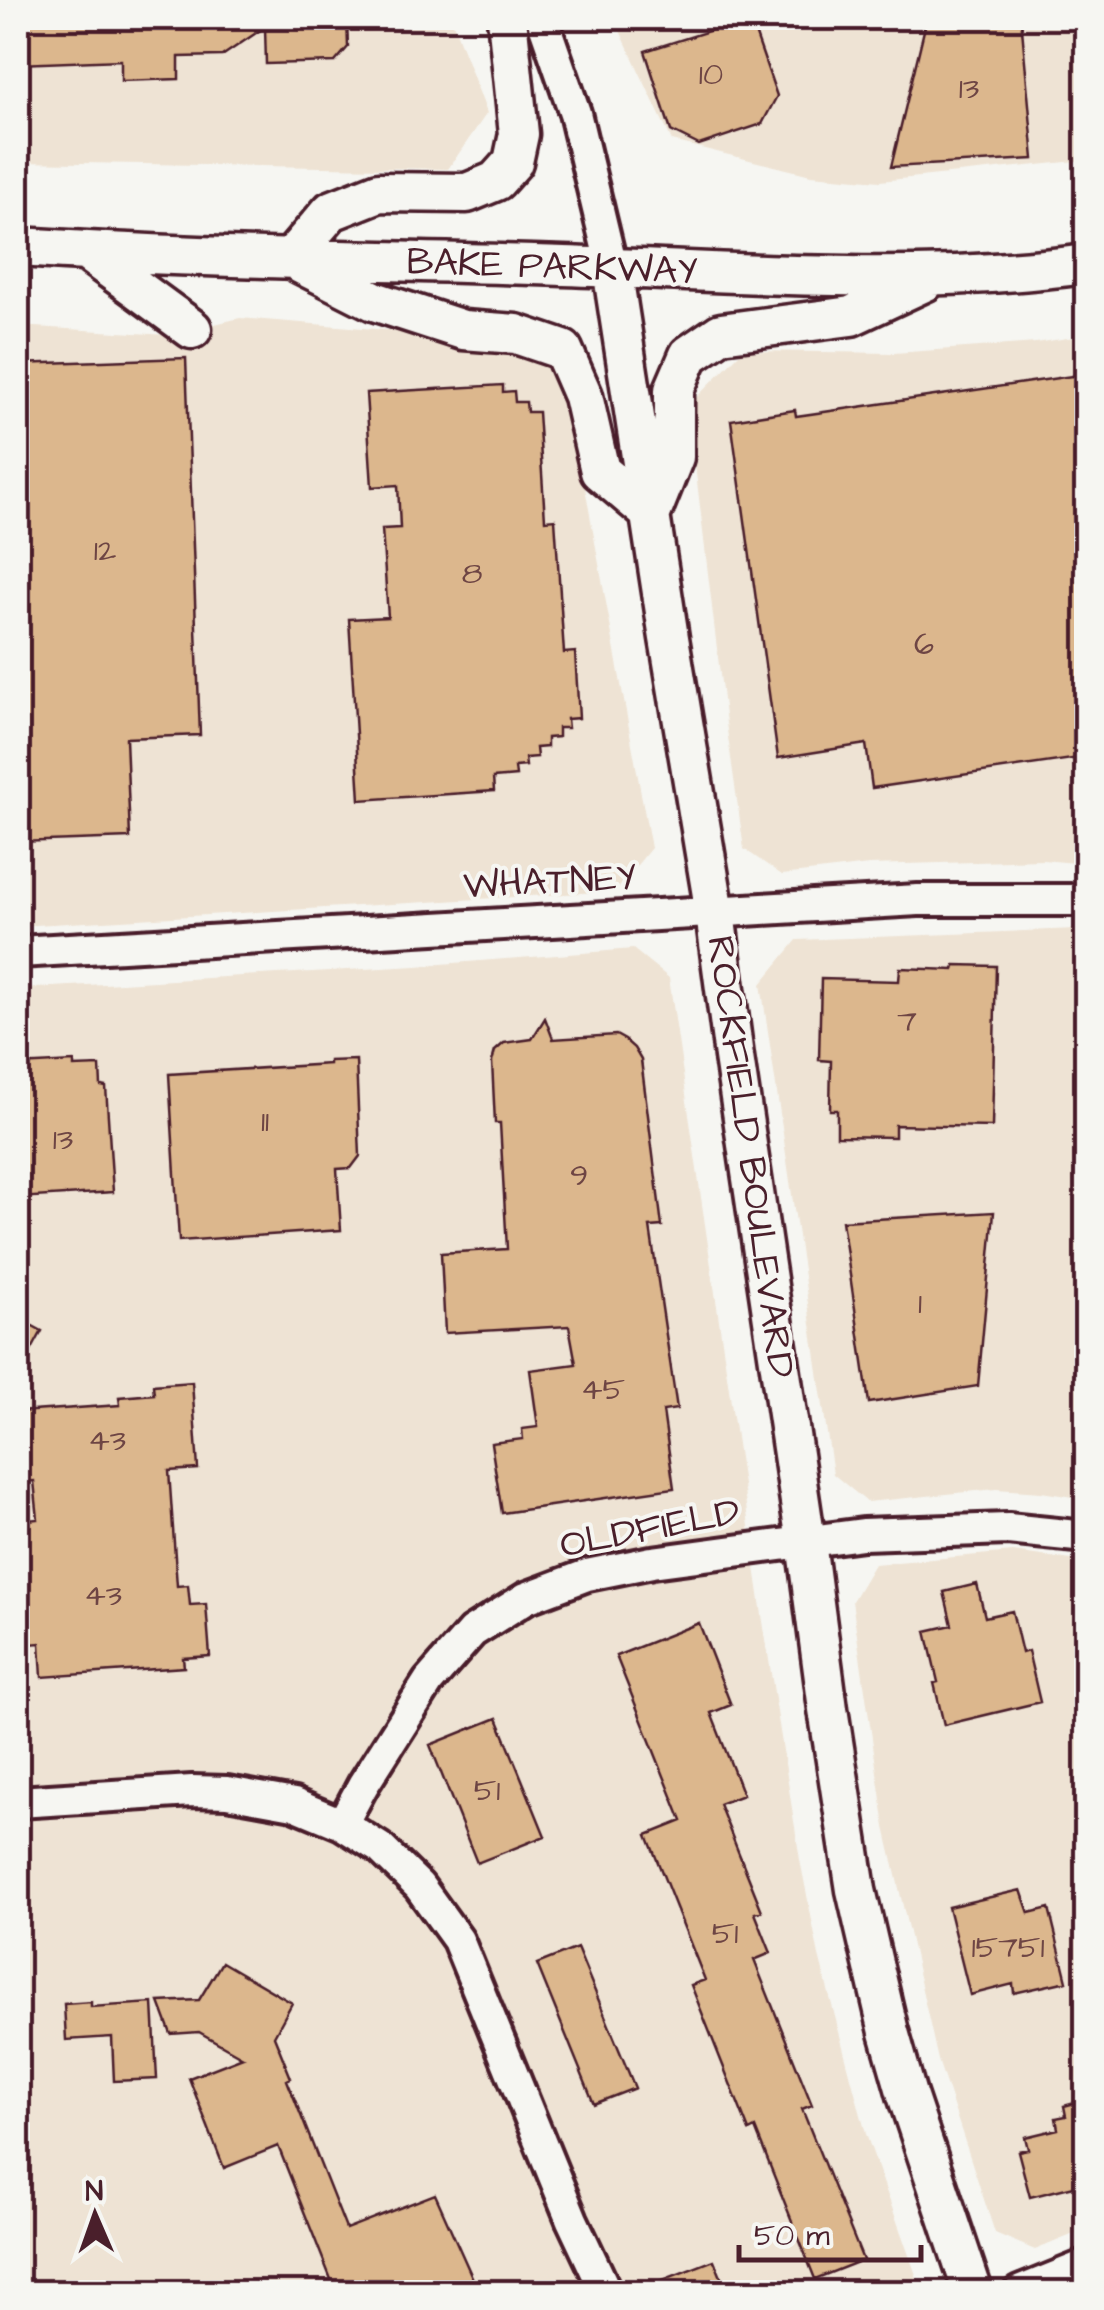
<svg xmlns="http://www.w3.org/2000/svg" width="1104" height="2310" viewBox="0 0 1104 2310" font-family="'Architects Daughter',sans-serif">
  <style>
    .built { fill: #eee3d4 }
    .building { fill: #dcb78d; stroke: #4a1f2b; stroke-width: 2.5 }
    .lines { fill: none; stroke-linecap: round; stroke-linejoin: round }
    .minor-casing { stroke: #4a1f2b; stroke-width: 38 }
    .major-casing { stroke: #4a1f2b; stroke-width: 45 }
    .minor { stroke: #f6f6f2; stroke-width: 30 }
    .major { stroke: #f6f6f2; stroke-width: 38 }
    .labels { text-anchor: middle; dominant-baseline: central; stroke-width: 8; stroke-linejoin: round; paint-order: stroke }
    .number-label { font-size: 32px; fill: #6e4544 }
    .street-label { font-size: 38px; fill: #4a1f2b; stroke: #f6f6f2 }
  </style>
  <rect width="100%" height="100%" fill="#f6f6f2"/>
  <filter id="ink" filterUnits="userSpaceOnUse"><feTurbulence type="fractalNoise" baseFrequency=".01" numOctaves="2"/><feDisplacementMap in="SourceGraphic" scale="20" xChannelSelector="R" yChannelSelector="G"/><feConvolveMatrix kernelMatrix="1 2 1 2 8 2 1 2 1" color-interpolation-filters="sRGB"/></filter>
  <g filter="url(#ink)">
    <path class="built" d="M18,18h433l36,95 -39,56 -430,-7z
      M614,18h472v142l-206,21 -69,-6 -139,-34z
      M240,318l160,13 38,13 67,8 59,21 87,475 -35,43 -598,35v-600l150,9z
      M1086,335v529l-43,-4 -174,5 -87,10 -38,-26 -19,-133 -37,-310 54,-55 152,2 142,-10z
      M1077,929h9v570l-45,-7 -45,-3 -129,13 -34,-28 -72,-490 36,-44z
      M633,949l36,29 93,637 38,245 19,96 47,178 56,158h-904v-1303l398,-23z
      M1013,1552l73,10v667l-51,21 -40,-17 -57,-173 -53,-233 -33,-226 22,-37z"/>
    <path class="building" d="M18,18h329l1,29 -13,15 -69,2 -1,-37 -43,29 -43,1v22l-58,2v-21l-103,4z
      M750,18l27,78 -15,28 -63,21 -28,-14 -26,-80z
      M927,18h94l13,141 -143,8z
      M186,358l14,377 -74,3 4,100 -112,4v-478z
      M1086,374v96l-10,2 10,72v213l-214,31 -6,-44 -88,14 -47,-338 64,-10 1,6z
      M503,385v7l11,-1 1,11h11l1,10h11l7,108 10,-1 9,134 11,-1 4,66 -12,1 1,9h-10v9l-11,1v9l-11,1 1,9 -12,1 1,8 -11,1 1,9 -23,2 1,13 -134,9 -11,-181 39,-2 -6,-88 18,-1 -2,-43 -26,2 -6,-94z
      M955,965l41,1 -4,161 -97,-2v12l-58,-1v-26h-7l1,-49 -12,-1 2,-81 78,2 1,-13 54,2z
      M545,1018l8,21 63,-4 9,5 9,8 7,12 21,166 -12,1 27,182 -14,2 11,77 -172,25 -11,-70 32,-4 -1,-10 16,-2 -8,-57 46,-6 -7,-38 -124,7 -4,-80 66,-4 -7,-126h-5l-3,-61 3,-11 9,-8 28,-4z
      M356,1060l4,96 -9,12 -14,1 4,61 -162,11 -10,-167 160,-10v-3z
      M74,1062v5l26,-1 1,20 5,1 7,105 -95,6v-133z
      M994,1212l-16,174 -109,17 -27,-182z
      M18,1318l24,13 -24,44z
      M192,1382l6,87 -29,2 8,115 11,-1 2,20 16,-1 4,52 -27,2 1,9 -142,10 -2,-34 -22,2v-124l20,-2 -4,-38 -16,1v-70l102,-7 -1,-8 35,-3 -1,-9z
      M977,1584l8,33 27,-6 10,42 6,-2 12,51 -96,23 -10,-42 4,-1 -12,-51 26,-6 -8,-33z
      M699,1623l32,82 -20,8 32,82 -24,9 43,107 -7,2 16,40 -17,7 58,145 -10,4 61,151 -48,19 -60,-151 -6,3 -58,-146 14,-5 -58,-145 35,-14 -66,-165z
      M497,1718l48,118 -68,27 -47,-118z
      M1021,1890l8,23 20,-5 18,73 -53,12 -1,-9 -43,11 -22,-88z
      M577,1948l58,140 -41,16 -57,-140z
      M222,1962l70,41 -18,33 17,42 -4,2 59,149 89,-35 38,85 -37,13h-100l-58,-146 -54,22 -35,-90 54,-21 -44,-25 -28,2 -12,-32 40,-2z
      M91,2002v5l62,-4 4,76 -43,2 -2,-44 -46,3 -2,-36z
      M1086,2100v83l-56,14 -12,-46 10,-2 -3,-12 33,-8 -2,-11 10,-2 -2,-10z
      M714,2260l13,32h-93v-1z"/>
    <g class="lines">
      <g class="minor-casing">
        <path id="minor" d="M542,18l33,95 37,155
          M18,952l900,-52h168
          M18,1802l174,-11 35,1 67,12 48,20 38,24 39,38 39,54 114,280 34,72
          M342,1824l21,-39 66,-104 43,-49 54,-34 61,-23 65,-13 211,-28 145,-5 78,8
          M1019,2292l67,-27"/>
      </g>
      <g class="major-casing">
        <path id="major" d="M18,247c181,12 364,13 546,19 173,6 349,21 522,-2
          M87,252l105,77
          M290,259l41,-48 48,-19 88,1 29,-12 17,-19 6,-28 -12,-116
          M301,264l73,37 89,29 53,4 47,16 20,46 17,75 51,43
          M612,268l57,370 46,275 19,144 72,485 22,167 28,181 33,142 18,63 66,197
          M651,514l23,-57v-67l15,-35 32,-22 130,-17 75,-35"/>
      </g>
      <use href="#minor" class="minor"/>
      <use href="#major" class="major"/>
    </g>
  </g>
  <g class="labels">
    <g class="number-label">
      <text x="711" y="74">10</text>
      <text x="969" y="88">13</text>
      <text x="105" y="550">12</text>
      <text x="472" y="573">8</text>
      <text x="924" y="644">6</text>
      <text x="907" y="1021">7</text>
      <text x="265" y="1121">11</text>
      <text x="63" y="1139">13</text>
      <text x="579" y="1175">9</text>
      <text x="920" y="1303">1</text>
      <text x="603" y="1389">45</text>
      <text x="107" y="1440">43</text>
      <text x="103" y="1595">43</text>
      <text x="487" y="1790">51</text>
      <text x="725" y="1933">51</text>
      <text x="1008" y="1947">15751</text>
    </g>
    <g class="street-label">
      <text transform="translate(552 267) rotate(2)">BAKE PARKWAY</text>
      <text transform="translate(550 882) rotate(-3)">WHATNEY</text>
      <text transform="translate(750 1157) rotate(82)">ROCKFIELD BOULEVARD</text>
      <text transform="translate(650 1529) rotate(-11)">OLDFIELD</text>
    </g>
  </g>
  <rect width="1104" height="2310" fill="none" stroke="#f6f6f2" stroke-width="60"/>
  <rect x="30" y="30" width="1044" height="2250" fill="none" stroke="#4a1f2b" stroke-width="4" filter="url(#ink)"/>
  <g transform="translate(95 2215) rotate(358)" stroke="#f6f6f2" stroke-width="8" paint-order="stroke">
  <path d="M0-8L18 38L0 25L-18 38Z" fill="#4a1f2b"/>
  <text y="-15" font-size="28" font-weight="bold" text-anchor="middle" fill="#4a1f2b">N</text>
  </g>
  <path d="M739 2245v15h182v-15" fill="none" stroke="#4a1f2b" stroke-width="5"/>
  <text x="754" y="2245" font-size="30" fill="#4a1f2b" stroke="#f6f6f2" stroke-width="8" paint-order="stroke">50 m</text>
</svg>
